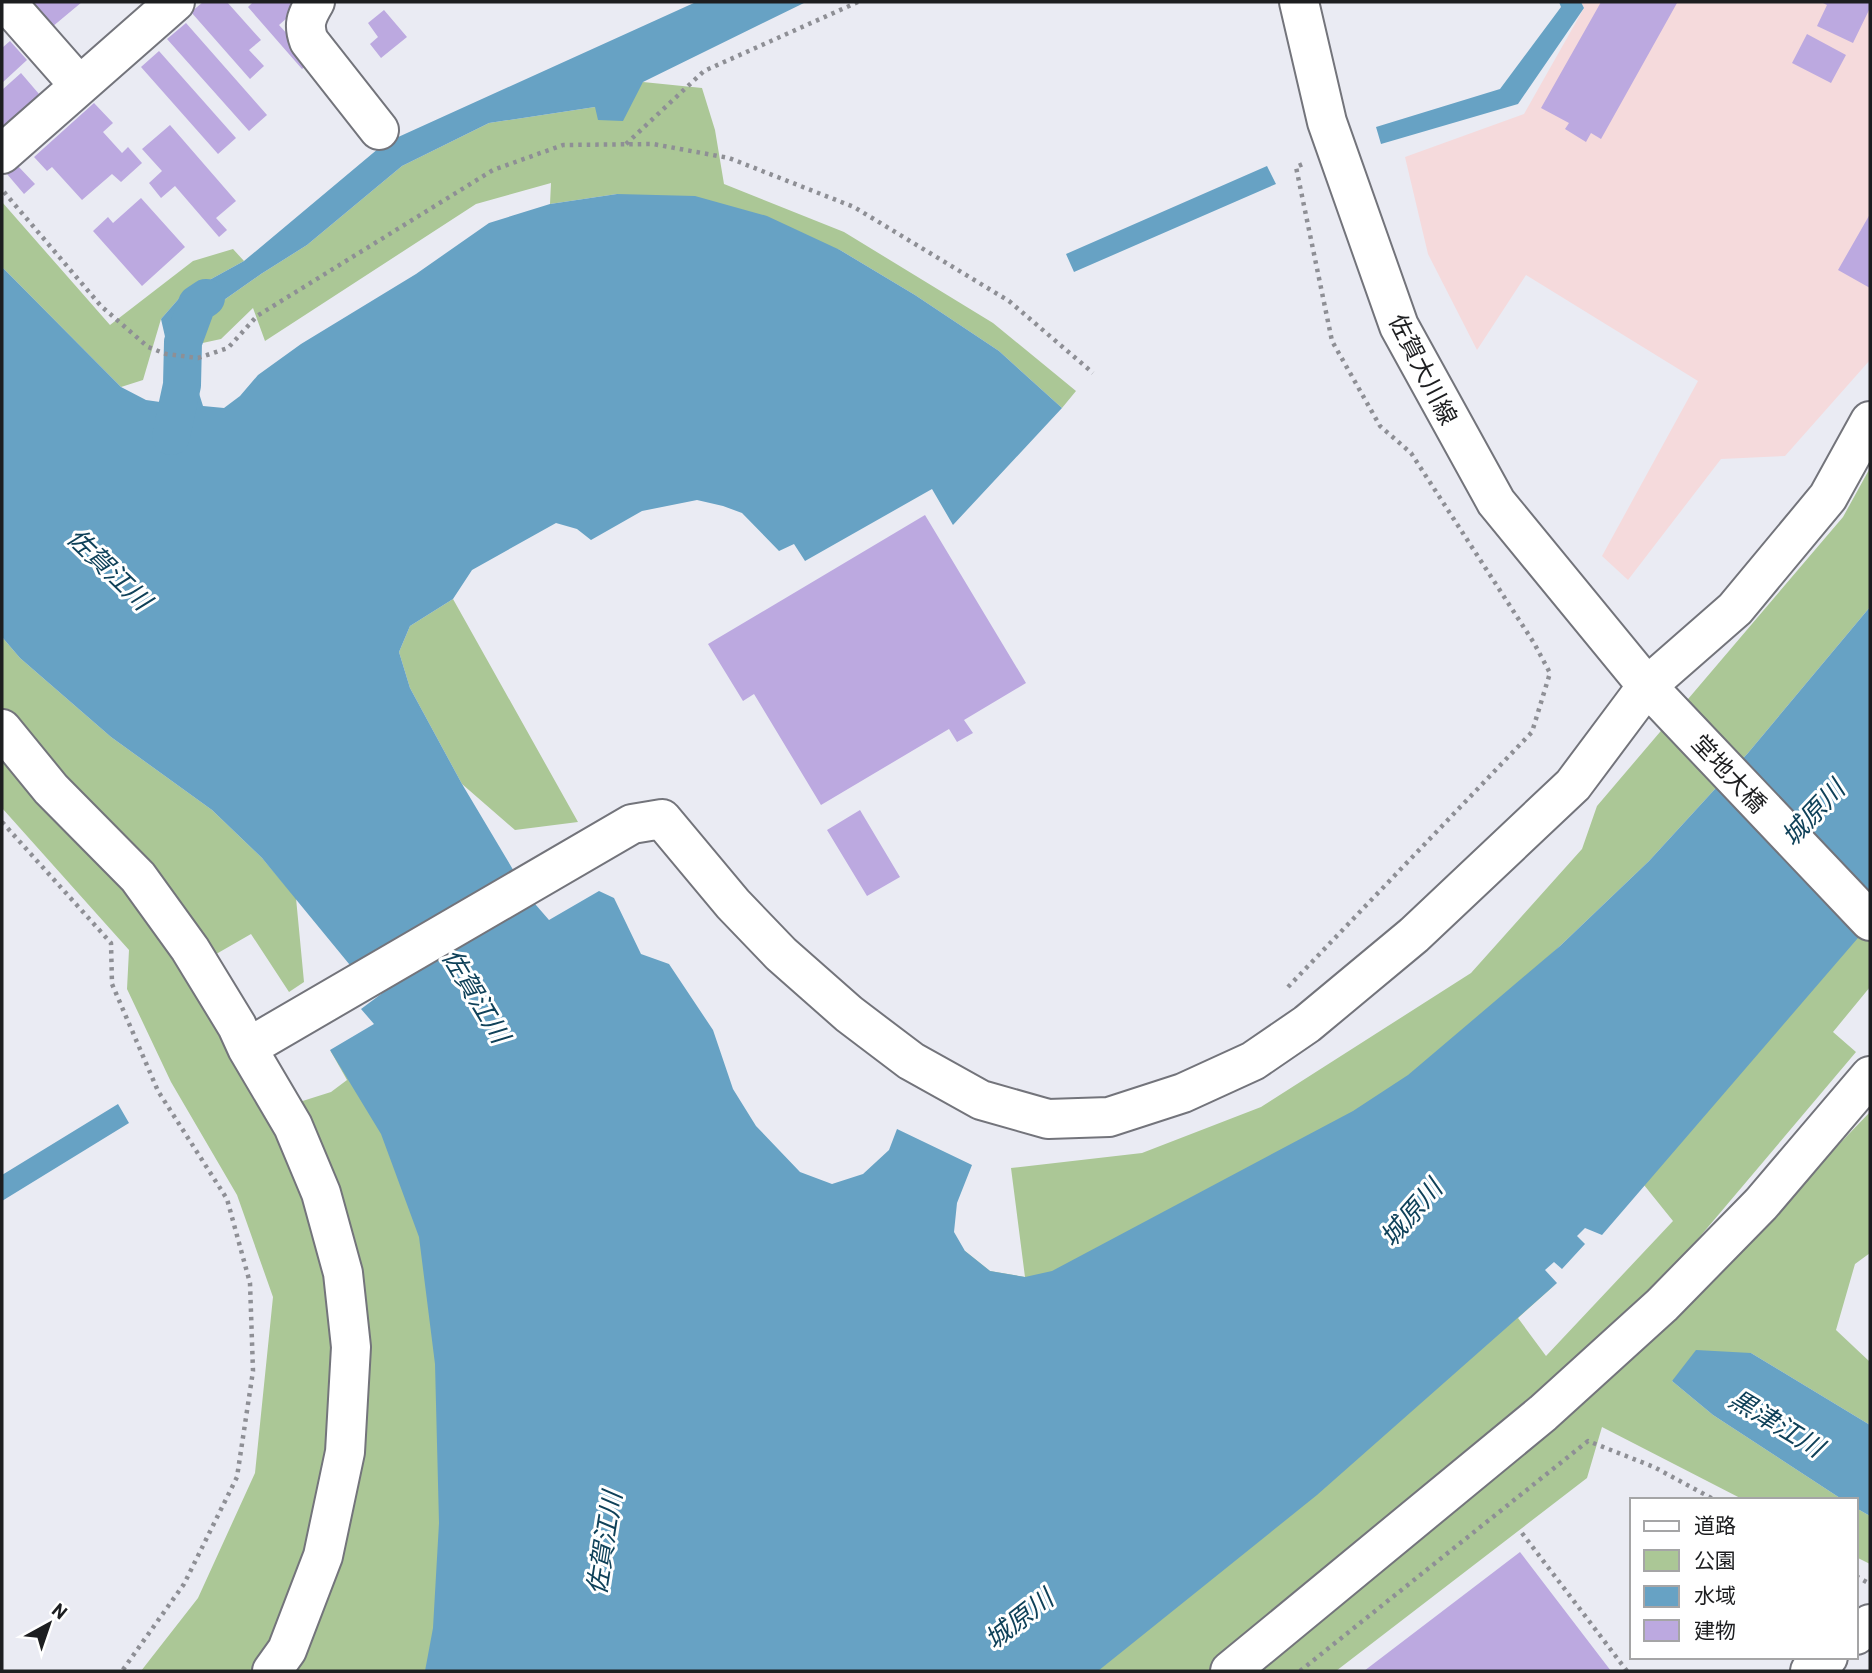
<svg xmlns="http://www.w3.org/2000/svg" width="1872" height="1673" viewBox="0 0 1872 1673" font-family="Barlow,'Noto Sans JP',sans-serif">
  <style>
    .industrial { fill: #f5dadc }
    .green { fill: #abc796 }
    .water { fill: #67a2c4 }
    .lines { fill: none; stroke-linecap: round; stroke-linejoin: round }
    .canal { stroke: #67a2c4; stroke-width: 38 }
    .building { fill: #bca9e0 }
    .minor-casing { stroke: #73747b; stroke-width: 42 }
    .major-casing { stroke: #73747b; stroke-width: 42 }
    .path { stroke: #8e8f95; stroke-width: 4.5; stroke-dasharray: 3.5 5; stroke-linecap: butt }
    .minor { stroke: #fff; stroke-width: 38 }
    .major { stroke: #fff; stroke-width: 38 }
    .labels { text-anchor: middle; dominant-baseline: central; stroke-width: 6; stroke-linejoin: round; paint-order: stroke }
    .street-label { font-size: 24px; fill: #1d1e20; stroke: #fff }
    .water-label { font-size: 26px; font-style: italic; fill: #0f4159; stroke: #fff }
  </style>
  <rect width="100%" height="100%" fill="#eaebf3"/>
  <path class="industrial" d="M1581,2h289v358l-85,96 -64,3 -93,121 -26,-24 96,-175 -172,-106 -49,75 -49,-96 -23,-97 119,-43 60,-106z"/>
  <path class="green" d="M643,82l59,6 13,42 9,54 120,48 149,91 83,68 -14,17 -63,-57 -84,-56 -75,-45 -223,-56 -67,10 1,-21 -75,21 -211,137 -12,-33 -32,31 -23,5 10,-19 6,-18 47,-33 46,-29 95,-79 87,-43 106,-16z
    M2,202l108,123 83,-64 40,-12 11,12 -62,34 -21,24 -18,61 -22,7 -119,-120z
    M1870,468v139l-122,146 -99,108 -89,85 -219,202 -660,523 284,-420 25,20 35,6 -14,-109 131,-15 119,-46 210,-134 111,-124 15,-43 246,-289z
    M453,599l125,223 -63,8 -53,-46 -52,-96 -11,-36 11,-26z
    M2,637l18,21 91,79 101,73 50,48 34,40 8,84 -15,10 -38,-58 -40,23 60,154 60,-19 16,-12 -17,-30 115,107 14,514h-318l57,-73 57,-125 18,-176 -36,-102 -66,-113 -44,-93 2,-39 -127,-142z
    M1870,862v125l-37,45 23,20 -208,246 23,21 199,-207v141l-15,11 -19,66 34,32v63l-119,-72 -79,28 41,34 130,85h-99l-142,-73 -15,51 -251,193h-257l478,-388 -39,35 28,38 127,-135 -29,-36 -28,3z
    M1856,1508l14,8v48l-14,-7z"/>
  <path class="water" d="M696,2h110l-163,80 -20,39 -25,-1 -3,-13 -106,16 -87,43 -95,79 -46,29 -47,33 -6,18 -10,19 -32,-3 -5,-22 21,-24 62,-34 141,-118z
    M1559,2h22l3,6 -66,96 -137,40 -5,-17 124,-38 61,-82z
    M1267,166l9,18 -202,88 -8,-18z
    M617,194l78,2 72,20 73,34 75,45 84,56 63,57 -109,117 -21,-36 -127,72 -11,-17 -15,7 -37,-38 -19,-7 -26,-6 -55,11 -51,29 -14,-11 -21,-6 -84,47 -19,29 -43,27 -11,26 11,36 52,96 56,94 -164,92 -92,-112 -50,-48 -101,-73 -91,-79 -18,-21v-370l119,120 25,13 14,2 6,-17 31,2 6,19 21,2 16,-12 18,-21 43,-31 115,-70 73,-51 61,-19z
    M1870,607v317l-268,311 -17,-7 -8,8 8,8 -23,25 -8,-7 -9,8 12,13 -240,212 -219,176h-673l8,-43 6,-105 -4,-159 -16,-127 -38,-103 -51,-84 44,-26 -13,-15 86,-64 82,-48 20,23 50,-29 15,7 27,56 28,10 44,66 20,59 23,37 44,46 32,12 31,-10 26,-24 8,-21 75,36 -15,38 -3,29 11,19 25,20 35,6 27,-6 301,-160 55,-36 152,-129 89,-85 99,-108z
    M118,1104l11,19 -127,78v-26z
    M1696,1350l55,3 119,72v91l-14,-8v-8h-13l-130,-85 -41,-34z"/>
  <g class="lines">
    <path class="canal" d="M171,436l11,-51 1,-43 14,-38 9,-6"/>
  </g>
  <path class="building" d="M30,2h52l-30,25z
    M203,2h24l34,38 -12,10 15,16 -14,13 -59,-67z
    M253,2h40l-2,2 5,6 -17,15 33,36 -10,8 -54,-62z
    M1601,2h73l3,1 -76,136 -10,-6 -5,9 -21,-13 4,-6 -28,-15z
    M1821,2h49v6l-17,35 -36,-17 10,-21z
    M384,10l23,27 -26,21 -11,-14 8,-7 -10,-14z
    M186,23l81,92 -18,16 -82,-92z
    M1807,34l39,21 -15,28 -39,-20z
    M10,41l17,19 -25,23v-35z
    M159,51l77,87 -18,16 -77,-87z
    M21,73l18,21 -17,16 5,6 -19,17 -6,-8v-35z
    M94,103l19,20 -10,9 19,21 6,-6 14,16 -21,19 -9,-8 -30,26 -30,-33 -5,4 -13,-14z
    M170,125l66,76 -20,17 11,12 -8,7 -44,-51 -14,12 -12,-15 13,-12 -20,-22z
    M17,165l18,19 -11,10 -17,-20z
    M141,198l44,49 -43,39 -49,-55 15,-14 5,6z
    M1870,214v74l-32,-18z
    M925,515l101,168 -62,37 9,13 -16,9 -8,-13 -128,76 -67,-111 -11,7 -35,-57z
    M860,810l40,67 -33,19 -40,-66z
    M1520,1552l91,119h-247z"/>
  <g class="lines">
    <g class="minor-casing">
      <path id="minor" d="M6,2l73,83
        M315,2c-9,15 -12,23 -6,39l70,89
        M2,154l173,-152
        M2,729l49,60 87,88 52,72 47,77 10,22 46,78 28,67 22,80 8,74 -6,105 -22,104 -36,94 -15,21
        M247,1048l385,-224 30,-5 71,85 48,50 68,60 62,47 70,39 67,19 61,-2 74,-24 70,-32 54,-37 107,-89 159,-150 74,-99 88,-77 93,-112 42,-76
        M1230,1671l313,-258 119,-108 99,-101 109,-128"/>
    </g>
    <g class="major-casing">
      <path id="major" d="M1299,2l28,120 72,204 97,176 151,184 223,235
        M1856,1635l14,-11
        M1810,1671l18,-14"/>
    </g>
    <path class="path" d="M626,144l78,-73 154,-69
      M4,192l97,114 47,41 18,7 32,4 30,-10 29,-32 236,-146 70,-25 90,-1 76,14 125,49 155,94 84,72
      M2,822l109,121 1,41 46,107 69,108 23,84 3,88 -16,106 -53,107 -62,87
      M1288,987l244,-255 18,-59 -16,-30 -123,-190 -31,-27 -48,-85 -36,-174 7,-3
      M1522,1533l105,138
      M1856,1576l14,8
      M1300,1671l288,-230 66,26 61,33"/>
    <use href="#minor" class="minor"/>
    <use href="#major" class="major"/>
  </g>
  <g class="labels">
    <g class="street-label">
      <text transform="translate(1424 369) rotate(63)">佐賀大川線</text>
      <text transform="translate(1730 773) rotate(47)">堂地大橋</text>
    </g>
    <g class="water-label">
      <text transform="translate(110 568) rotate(44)">佐賀江川</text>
      <text transform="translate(1812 812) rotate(-47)">城原川</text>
      <text transform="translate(477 995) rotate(59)">佐賀江川</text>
      <text transform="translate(1410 1212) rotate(-49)">城原川</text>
      <text transform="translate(1777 1422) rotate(31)">黒津江川</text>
      <text transform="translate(603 1543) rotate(-81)">佐賀江川</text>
      <text transform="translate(1018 1618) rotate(-38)">城原川</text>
    </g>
  </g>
  <rect width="1872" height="1673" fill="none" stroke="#1d1e20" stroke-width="7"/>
  <rect x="1630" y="1498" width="228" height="161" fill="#ffffff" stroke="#a5a5a6" stroke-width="2"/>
  <rect x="1644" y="1521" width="35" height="10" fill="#ffffff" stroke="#a5a5a6" stroke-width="2"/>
  <text x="1694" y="1533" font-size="21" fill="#1d1e20">道路</text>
  <rect x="1644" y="1550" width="35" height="21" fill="#abc796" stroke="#a5a5a6" stroke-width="2"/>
  <text x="1694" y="1568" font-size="21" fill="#1d1e20">公園</text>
  <rect x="1644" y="1586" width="35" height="21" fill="#67a2c4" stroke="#a5a5a6" stroke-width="2"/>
  <text x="1694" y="1603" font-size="21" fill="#1d1e20">水域</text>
  <rect x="1644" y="1620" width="35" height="21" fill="#bca9e0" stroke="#a5a5a6" stroke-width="2"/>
  <text x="1694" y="1638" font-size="21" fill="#1d1e20">建物</text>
  <g transform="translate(49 1624) rotate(40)" stroke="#ffffff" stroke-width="5" paint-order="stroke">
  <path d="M0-5L12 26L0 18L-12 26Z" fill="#1d1e20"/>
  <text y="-10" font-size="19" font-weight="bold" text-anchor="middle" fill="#1d1e20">N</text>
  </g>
</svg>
